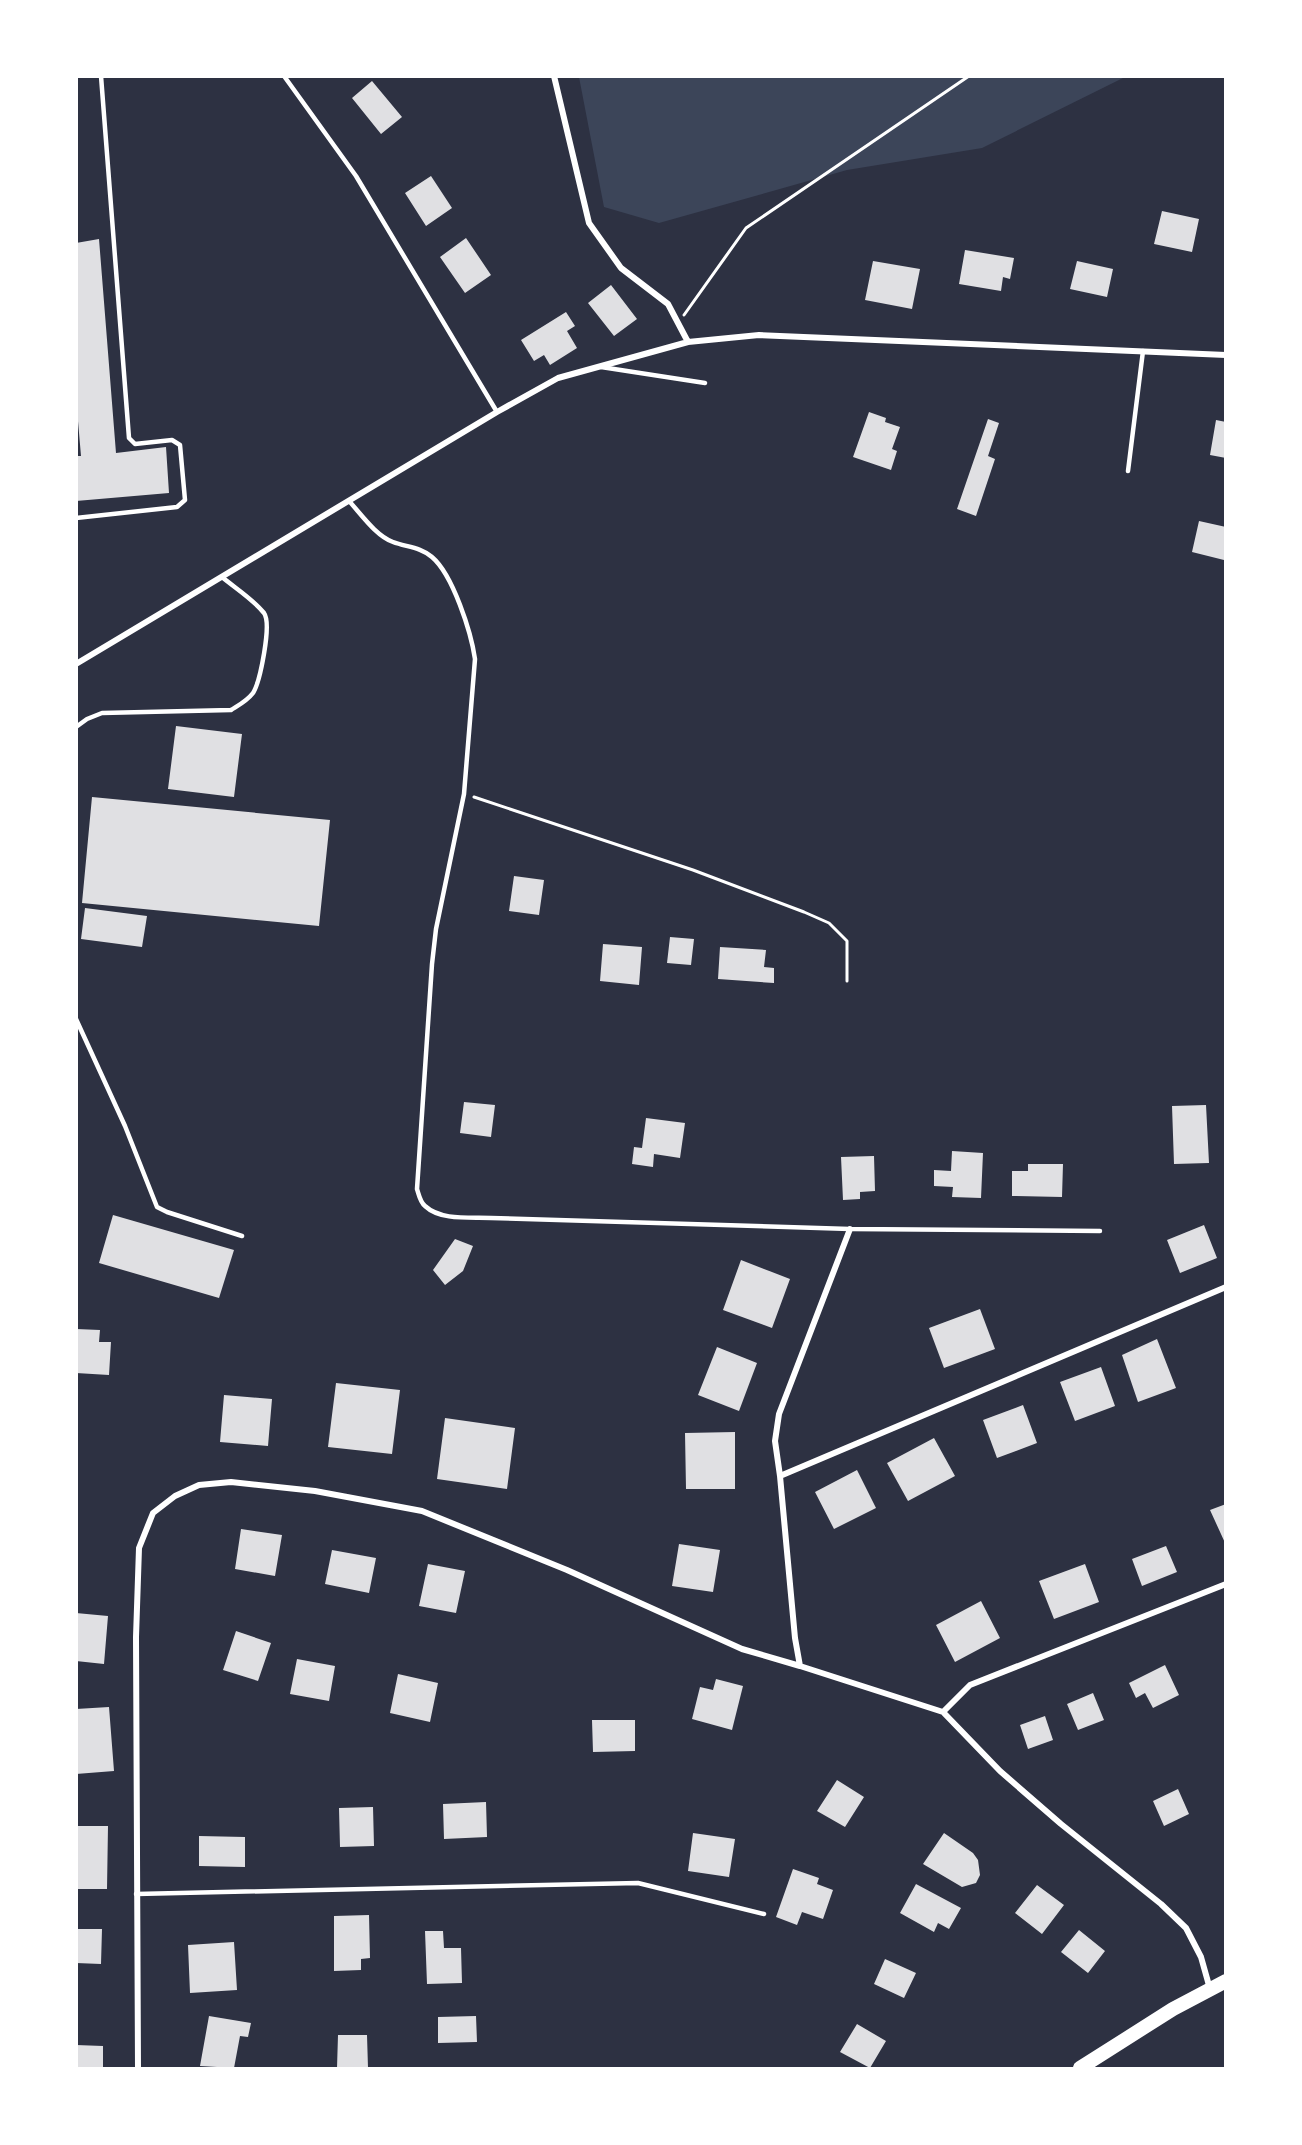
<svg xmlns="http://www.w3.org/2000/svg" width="1302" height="2145" viewBox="0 0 1302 2145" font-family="'Fira Sans',sans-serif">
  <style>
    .green { fill: #3c4559 }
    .building { fill: #e0e0e3 }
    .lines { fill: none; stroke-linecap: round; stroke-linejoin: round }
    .path { stroke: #fff; stroke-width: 3 }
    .service { stroke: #fff; stroke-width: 4.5 }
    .minor { stroke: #fff; stroke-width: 6 }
    .primary { stroke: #fff; stroke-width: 14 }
  </style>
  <rect width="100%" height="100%" fill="#2d3142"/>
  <path class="green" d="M579,77h546l-143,71 -135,22 -188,53 -55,-16z"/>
  <path class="building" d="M372,81l30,36 -21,17 -29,-36z
    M431,176l21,32 -26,18 -21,-33z
    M1162,211l37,8 -7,33 -38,-8z
    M466,238l25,37 -26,18 -25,-36z
    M99,239l17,214 50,-6 3,46 -93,8v-45h5l-5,-58v-155z
    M965,250l49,8 -4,21 -7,-2 -2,14 -42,-7z
    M873,261l47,8 -8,40 -47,-9z
    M1077,261l36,8 -6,28 -37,-8z
    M611,285l26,34 -23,17 -26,-33z
    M566,312l9,14 -8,5 10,17 -27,17 -6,-10 -10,6 -13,-21z
    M869,412l17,6 -1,4 15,5 -8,22 5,2 -6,19 -38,-13z
    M988,419l11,4 -11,33 7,3 -19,57 -19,-7z
    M1216,420l10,2v36l-16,-3z
    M1199,521l27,6 -2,33 -32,-8z
    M176,726l66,8 -8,63 -66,-8z
    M92,797l238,23 -11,106 -237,-23z
    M514,876l30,4 -5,35 -30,-4z
    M85,908l62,8 -5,31 -61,-8z
    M670,937l24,2 -3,26 -24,-2z
    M603,944l39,3 -3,38 -39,-4z
    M720,947l46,3 -2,17 10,1v15l-56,-4z
    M464,1102l31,3 -4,32 -31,-4z
    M1206,1105l3,58 -35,1 -2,-58z
    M646,1118l39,5 -5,35 -26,-4 -1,13 -21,-3 2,-17 8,1z
    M952,1151l31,2 -2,45 -29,-1 1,-10 -19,-1v-16l17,1z
    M874,1156l1,35 -15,1v7l-17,1 -2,-43z
    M1028,1164h35l-1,33 -50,-1v-25h16z
    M113,1215l121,35 -15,48 -120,-35z
    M1204,1225l13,33 -37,15 -13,-33z
    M455,1239l18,7 -10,25 -18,14 -12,-15z
    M741,1260l49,19 -18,49 -49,-18z
    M980,1309l15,40 -51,19 -15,-40z
    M76,1329l24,1 -1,12h12l-2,33 -33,-2z
    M1157,1339l19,49 -38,14 -16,-47z
    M717,1347l40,16 -18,48 -41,-16z
    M1101,1367l14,39 -40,15 -15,-39z
    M336,1383l64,7 -8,64 -64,-7z
    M224,1395l48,4 -4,47 -48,-4z
    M1023,1405l14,38 -40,15 -14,-38z
    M445,1418l70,10 -8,61 -70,-10z
    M735,1432v57h-49l-1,-56z
    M934,1438l21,38 -47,25 -21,-38z
    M857,1470l19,38 -42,21 -19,-37z
    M1226,1504v41l-16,-35z
    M241,1529l41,6 -7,41 -40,-7z
    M679,1544l41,6 -7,42 -41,-6z
    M1166,1546l11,26 -35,14 -10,-27z
    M332,1550l44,8 -7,35 -44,-9z
    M428,1564l37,7 -9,42 -37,-7z
    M1085,1564l14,38 -45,17 -15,-38z
    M981,1601l19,37 -45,24 -19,-37z
    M76,1613l32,3 -4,48 -28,-3z
    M236,1631l35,12 -13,38 -35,-11z
    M297,1659l38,7 -6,35 -39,-7z
    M1165,1665l14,30 -26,13 -8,-15 -9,5 -7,-15z
    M398,1674l40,9 -8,39 -40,-9z
    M716,1679l27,7 -11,44 -40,-11 8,-32 13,3z
    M1093,1693l11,27 -26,10 -11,-26z
    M109,1707l5,64 -38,3v-65z
    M1045,1716l8,24 -25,9 -8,-24z
    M592,1720h43v31l-42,1z
    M837,1780l27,17 -19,30 -28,-16z
    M1178,1789l11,25 -25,12 -11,-25z
    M486,1802l1,35 -43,2 -1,-35z
    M373,1807l1,39 -34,1 -1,-39z
    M76,1826h32l-1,63h-31z
    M693,1833l42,6 -6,38 -41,-6z
    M944,1833l29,20 5,7 2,15 -4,8 -14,4 -39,-23z
    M199,1836l46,1v30l-46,-1z
    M793,1869l26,9 -2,6 16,6 -10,29 -21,-7 -5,13 -21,-8z
    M916,1884l45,24 -12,21 -11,-6 -4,9 -34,-19z
    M1037,1885l27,20 -22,29 -27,-21z
    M369,1915l1,43 -9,1v11l-27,1v-55z
    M76,1929h26l-1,35 -25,-1z
    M1079,1930l26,21 -17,22 -27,-21z
    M425,1931h18l1,17h17l1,35 -35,1z
    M234,1942l3,48 -47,3 -2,-48z
    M885,1959l31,14 -12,25 -30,-14z
    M209,2016l42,7 -3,14 -8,-1 -6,32 -34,-2z
    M476,2016l1,26 -39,1v-26z
    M857,2024l29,17 -16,27 -30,-16z
    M338,2035h29l1,33h-31z
    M76,2045l27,1v22h-27z"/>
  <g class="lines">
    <path class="path" d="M684,315l62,-87 223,-152
      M474,797l219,73 111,42 25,11 18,18v40"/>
    <path class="service" d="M284,76l72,100 141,236
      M601,367l104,16
      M1128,471l15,-120
      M349,501c12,13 27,35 44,41 13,5 28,5 39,15 21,18 39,75 43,102l-11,135 -28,135 -4,35 -15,225c2,6 3,13 8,17 16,15 46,11 66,12l359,11 250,2
      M76,518l101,-11 8,-7 -5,-55 -8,-5 -37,4 -6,-6 -28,-362
      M76,727l11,-8 15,-6 129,-3c8,-5 16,-9 22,-17 7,-11 19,-69 11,-80 -11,-14 -29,-25 -42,-36
      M76,1019l49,107 32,81 10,5 75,24
      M136,1894l502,-11 126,31"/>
    <path class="minor" d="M688,342l71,-7 467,20
      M76,664l421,-252 61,-34 130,-36 -20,-38 -47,-36 -32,-45 -35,-147
      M780,1476l-5,-35 4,-27 71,-185
      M800,1666l-5,-28 -15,-162 446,-189
      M943,1712l27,-27 256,-101
      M138,2068l-2,-431 3,-89 14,-35 22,-17 24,-11 32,-3 84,9 107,20 145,59 175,79 58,17 143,46 57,59 61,53 100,80 25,24 15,29 9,32"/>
    <path class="primary" d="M1080,2068l93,-59 53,-28"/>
  </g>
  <rect width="1302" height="2145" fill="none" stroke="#ffffff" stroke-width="156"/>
</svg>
